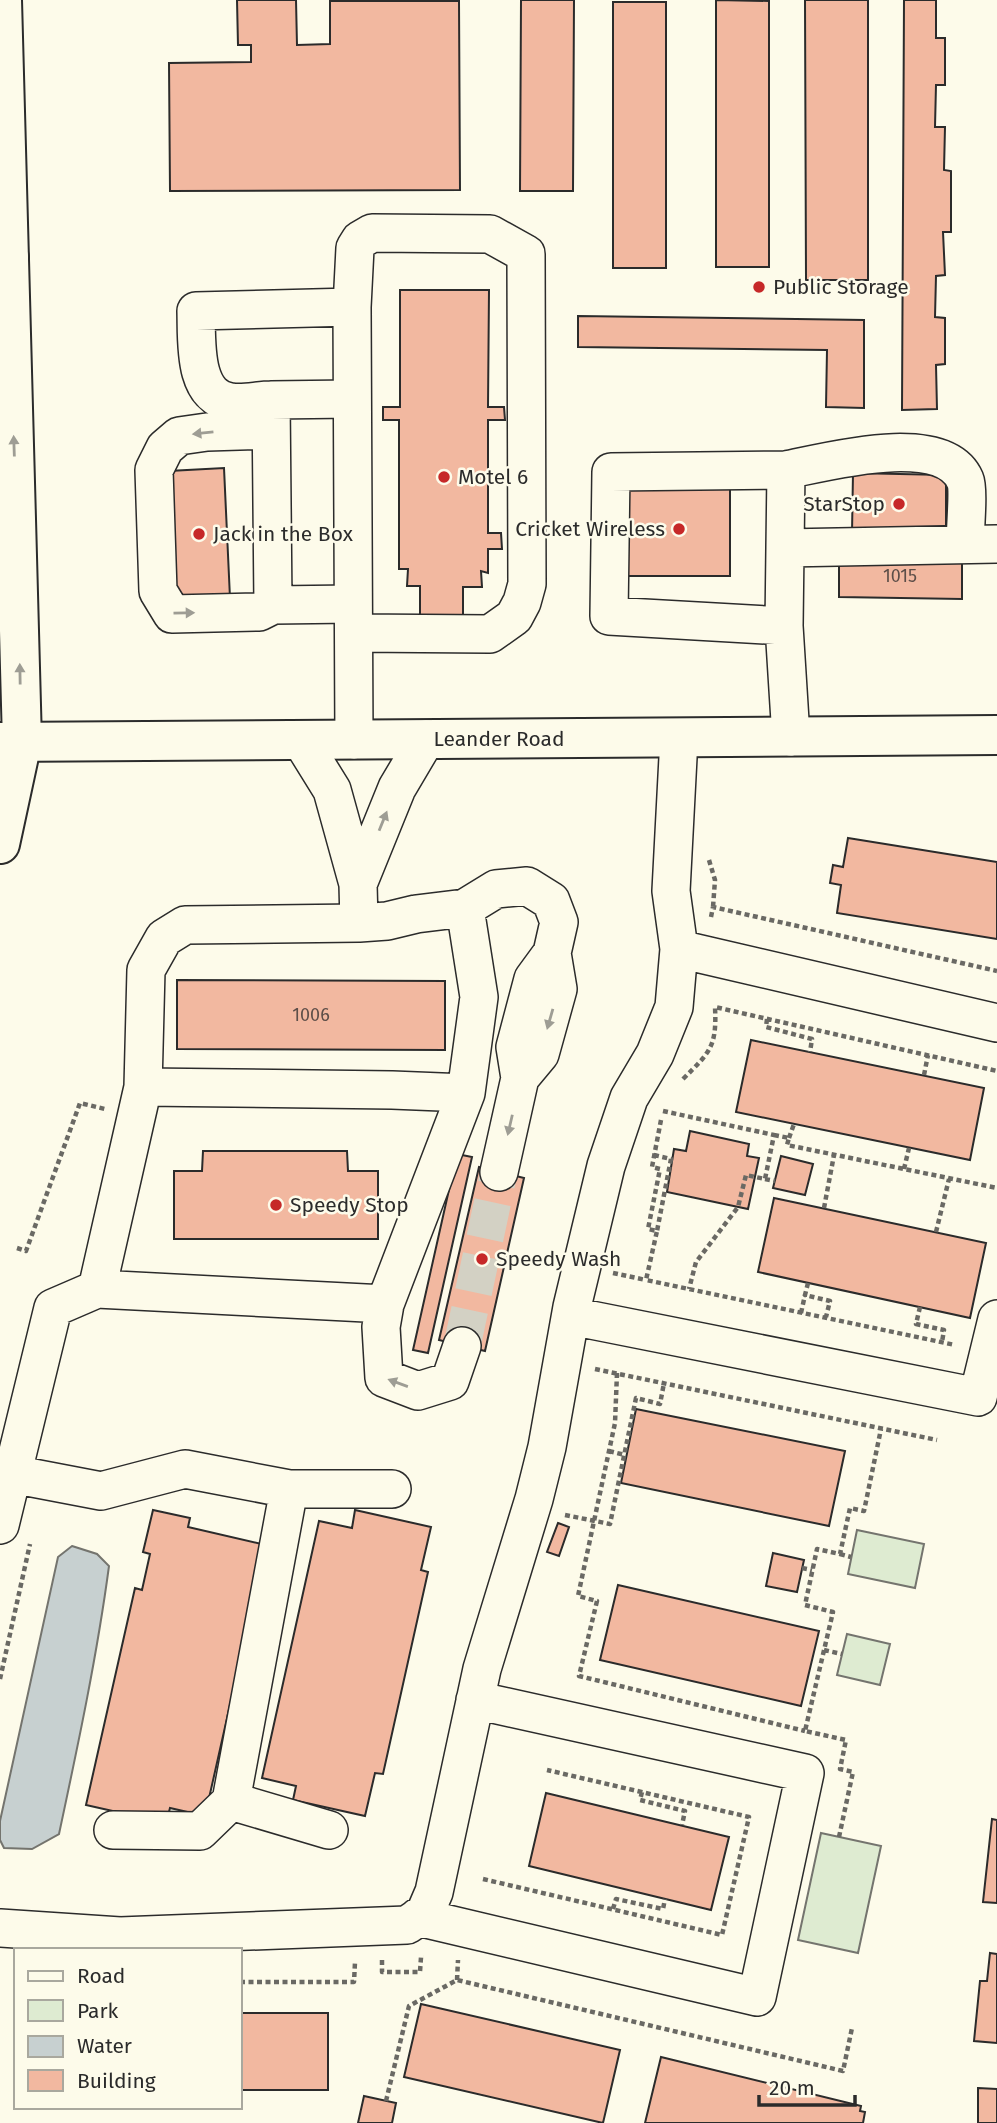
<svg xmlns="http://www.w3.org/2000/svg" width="997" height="2123" viewBox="0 0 997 2123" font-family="'Fira Sans',sans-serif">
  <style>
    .green { fill: #deebd1; stroke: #74746e; stroke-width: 2 }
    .water { fill: #c7d0d0; stroke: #74746e; stroke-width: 2 }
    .building { fill: #f2b8a0; stroke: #2b2b2b; stroke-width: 2 }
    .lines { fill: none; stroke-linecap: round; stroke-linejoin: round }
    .minor-tunnel { stroke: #d3d1c4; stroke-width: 37; stroke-dasharray: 37 18; stroke-linecap: butt }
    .minor-casing { stroke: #2b2b2b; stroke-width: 40 }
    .major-casing { stroke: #2b2b2b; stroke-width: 42 }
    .highway-casing { stroke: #2b2b2b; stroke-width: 42 }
    .path { stroke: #6a6964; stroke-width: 4.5; stroke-dasharray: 5 3.5; stroke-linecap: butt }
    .minor { stroke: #fdfbea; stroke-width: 37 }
    .major { stroke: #fdfbea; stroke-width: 38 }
    .highway { stroke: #fdfbea; stroke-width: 38 }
    .oneway { fill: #9e9d94 }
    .poi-dot { fill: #c62828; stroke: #fdfbea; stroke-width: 2.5 }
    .labels { text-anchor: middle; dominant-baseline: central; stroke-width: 5; stroke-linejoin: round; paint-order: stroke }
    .number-label { font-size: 18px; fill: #5d4e48 }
    .poi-label { font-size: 21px; fill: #2b2b2b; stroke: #fdfbea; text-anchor: start }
    .street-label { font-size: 21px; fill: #2b2b2b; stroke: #fdfbea }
  </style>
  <rect width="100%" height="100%" fill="#fdfbea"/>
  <path class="green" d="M857,1530l67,14 -9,44 -67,-14z
    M847,1634l43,10 -10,41 -43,-10z
    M821,1833l60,13 -23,107 -60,-13z"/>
  <path class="water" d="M72,1546l25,8 12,12c-12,90 -31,179 -50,268l-27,15 -28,-1 -4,-8v-19l58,-264z"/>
  <path class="building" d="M237,0h59l1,45 33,-1v-43h129l1,189 -290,1 -1,-128 82,-1v-17h-13z
    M521,0h53l-1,191h-53z
    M716,0l53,1v266h-53z
    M805,0h63v280h-62z
    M904,0h32v38h9v47h-9l-1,42h10l-1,43 7,1v61h-8l2,43 -9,1 -1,41 10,1v46l-9,1 1,44 -35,1z
    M613,2h53v266h-53z
    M400,290h89l-1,117h16l1,13h-17v113h13l1,16h-14v24l-7,-2 1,16h-19v34l-43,-1v-34h-13l1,-17h-9v-149h-16v-13h17z
    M578,316l286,4v88l-38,-1 1,-57 -249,-3z
    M224,468l6,130 -56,2 -5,-129z
    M853,473l93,2v59l-94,-1z
    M627,483h103v93h-103z
    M839,552l123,2v45l-123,-2z
    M848,838l149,24v77l-160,-26 4,-28 -11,-2 3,-18 10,2z
    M177,980l268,1v69l-268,-1z
    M751,1040l233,48 -14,72 -234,-48z
    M690,1131l59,13 -2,12 12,2 -11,51 -81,-17 7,-43 12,2z
    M203,1151h144l1,20h30v68h-204v-68h28z
    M457,1154l15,3 -44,196 -15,-3z
    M781,1156l32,8 -8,31 -32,-7z
    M479,1167l45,11 -39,173 -46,-11z
    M774,1198l212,45 -16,75 -212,-46z
    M636,1409l209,42 -16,75 -208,-43z
    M153,1510l37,8 -2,9 78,18 -61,271 -35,-8 -4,15 -80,-18 49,-217 7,2 8,-36 -7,-2z
    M355,1510l76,17 -10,43 7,2 -45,202 -8,-1 -10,43 -72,-16 3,-14 -34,-8 57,-257 33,7z
    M558,1523l11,4 -10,29 -12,-4z
    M773,1553l31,7 -7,32 -31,-6z
    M618,1585l201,46 -18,75 -201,-46z
    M546,1793l183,44 -18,73 -182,-44z
    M992,1819l5,1v83l-14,-1z
    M990,1953l7,1v89l-23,-2 6,-60h7z
    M421,2004l199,46 -17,73 -199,-46z
    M240,2013h88v77h-88z
    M661,2057l200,49 -1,5 5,1 -2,11h-218z
    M978,2088l19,1v34h-19z
    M364,2096l32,7 -4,20h-34z"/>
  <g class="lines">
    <path class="minor-tunnel" d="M462,1346l37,-174"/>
    <g class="minor-casing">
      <path id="minor" d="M352,399l-81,1 2,205 80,-1
        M271,400c-13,0 -27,4 -40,2 -39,-5 -34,-62 -35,-91l156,-4
        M271,430l-64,2 -28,4 -14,12 -11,22 4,121 14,23 87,-2 14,-7
        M786,470c40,-8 157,-40 179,10 4,9 0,52 0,64
        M784,626l-175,-10 2,-144 175,-2 -1,78
        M354,633l136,1 24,-17 8,-15 5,-18 -1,-330 -36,-20 -118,-1 -12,7 -5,8 -3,59 2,433
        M791,737l-7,-111 1,-78 212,-4
        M301,740l31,50 26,94 1,39 -174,2 -21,13 -18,32 -3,117 249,3 74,3
        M358,884l39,-96 29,-49
        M359,923l28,-2 29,-7 49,-6 31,-19 31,-3 24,15 8,21 -7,31 6,36 -18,65 -20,24
        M679,949l318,74
        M143,1087l-46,202 288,15
        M499,1172l21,-94 -5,-31 18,-68 19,-26
        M571,1316l407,81 19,-78
        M462,1346l-12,35 -32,10 -34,-13 -3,-51 4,-23 81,-211 13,-96 -14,-89
        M12,1474l89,17 84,-22 104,20h103
        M0,1525l53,-217 44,-19
        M231,1801l58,-312
        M113,1830l87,1 31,-30 98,29
        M418,1917l339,80 48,-224 -330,-73
        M0,1928l120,8 287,-11 18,-12 9,-21 48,-223 52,-170 13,-52 25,-140 34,-141 23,-68 26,-44 19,-47 5,-58 -8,-58 8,-153"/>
    </g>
    <g class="major-casing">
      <path id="major" d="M0,742l997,-7
        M0,844l22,-102 -20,-742"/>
    </g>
    <g class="highway-casing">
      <path id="highway" d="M0,228l9,30"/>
    </g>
    <path class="path" d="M709,860l6,20 -2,27
      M711,917l2,-10 284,64
      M767,1019l-1,8 46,12 -2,13
      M924,1075l4,-20
      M683,1079c27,-27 34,-32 32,-72l282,64
      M663,1111l111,24 -9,44 -19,-4 -8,32 -42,55 -7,27
      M661,1120l-9,47 8,2 -12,60 9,2 -11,49 309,65
      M774,1135l15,3 -2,7 210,43
      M789,1138l5,-14
      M654,1155l17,4 -14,72
      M904,1169l5,-21
      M765,1179l10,2
      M824,1208l10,-53
      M936,1232l13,-53
      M17,1248l9,3 54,-148 25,6
      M613,1273l33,7
      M808,1283l-3,12 25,6 -4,16
      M920,1307l-4,17 28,6 -2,12
      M801,1313l4,-18
      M595,1369l342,71
      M617,1373l-2,50 -37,173 19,5 -18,75 226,55
      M609,1451l16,4
      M565,1515l45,9 26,-126 24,6 4,-21
      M840,1554l11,3
      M802,1568l10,2
      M824,1650l18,4
      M0,1679l30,-135
      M642,1792l-2,8 45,11 -3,14
      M839,1837l14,-65 -13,-3 6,-29 -41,-9 28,-119 -28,-7 12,-56 23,5 10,-46 14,3 17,-82
      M483,1879l239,56 27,-118 -202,-47
      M613,1909l3,-10 47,10 2,-10
      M382,1960v12h38l1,-15h3
      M457,1980l1,-20
      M240,1982h114l1,-20
      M386,2101l23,-95 48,-26 386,91 9,-43"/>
    <use href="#minor" class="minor"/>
    <use href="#major" class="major"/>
    <use href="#highway" class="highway"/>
  </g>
  <defs><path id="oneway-solid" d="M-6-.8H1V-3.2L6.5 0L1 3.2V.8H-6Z" transform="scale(1.75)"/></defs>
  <g class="oneway">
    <use href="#oneway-solid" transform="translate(203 433) rotate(174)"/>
    <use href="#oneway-solid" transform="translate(14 446) rotate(-92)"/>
    <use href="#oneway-solid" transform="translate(184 613) rotate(-1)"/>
    <use href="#oneway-solid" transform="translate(20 674) rotate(-91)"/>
    <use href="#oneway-solid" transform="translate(383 821) rotate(-68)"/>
    <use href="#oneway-solid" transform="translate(550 1019) rotate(106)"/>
    <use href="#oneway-solid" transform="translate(510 1125) rotate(103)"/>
    <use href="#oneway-solid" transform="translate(398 1383) rotate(-160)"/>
  </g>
  <g class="poi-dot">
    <circle cx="759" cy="287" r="7"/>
    <circle cx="444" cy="477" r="7"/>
    <circle cx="899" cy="504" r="7"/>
    <circle cx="679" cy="529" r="7"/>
    <circle cx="199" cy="534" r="7"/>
    <circle cx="276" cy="1205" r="7"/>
    <circle cx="482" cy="1259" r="7"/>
  </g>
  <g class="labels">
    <g class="number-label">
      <text x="900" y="576">1015</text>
      <text x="311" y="1015">1006</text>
    </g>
    <g class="poi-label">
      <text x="773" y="287">Public Storage</text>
      <text x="458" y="477">Motel 6</text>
      <text x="885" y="504" text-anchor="end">StarStop</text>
      <text x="665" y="529" text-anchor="end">Cricket Wireless</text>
      <text x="213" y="534">Jack in the Box</text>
      <text x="290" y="1205">Speedy Stop</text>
      <text x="496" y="1259">Speedy Wash</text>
    </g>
    <g class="street-label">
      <text x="499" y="739">Leander Road</text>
    </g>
  </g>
  <rect x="14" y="1948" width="228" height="161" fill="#fdfbea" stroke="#a9a89e" stroke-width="2"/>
  <rect x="28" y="1971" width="35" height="10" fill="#fdfbea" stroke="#a9a89e" stroke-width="2"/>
  <text x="77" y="1983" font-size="21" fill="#2b2b2b">Road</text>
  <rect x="28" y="2000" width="35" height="21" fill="#deebd1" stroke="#a9a89e" stroke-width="2"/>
  <text x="77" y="2018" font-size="21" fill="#2b2b2b">Park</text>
  <rect x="28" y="2036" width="35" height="21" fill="#c7d0d0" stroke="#a9a89e" stroke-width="2"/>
  <text x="77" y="2053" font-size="21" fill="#2b2b2b">Water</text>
  <rect x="28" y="2070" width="35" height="21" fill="#f2b8a0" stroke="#a9a89e" stroke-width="2"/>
  <text x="77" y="2088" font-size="21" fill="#2b2b2b">Building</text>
  <path d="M759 2095v10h96v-10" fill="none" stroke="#2b2b2b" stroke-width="3.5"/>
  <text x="769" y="2095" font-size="21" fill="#2b2b2b" stroke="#fdfbea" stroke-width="5" paint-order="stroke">20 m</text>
</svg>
